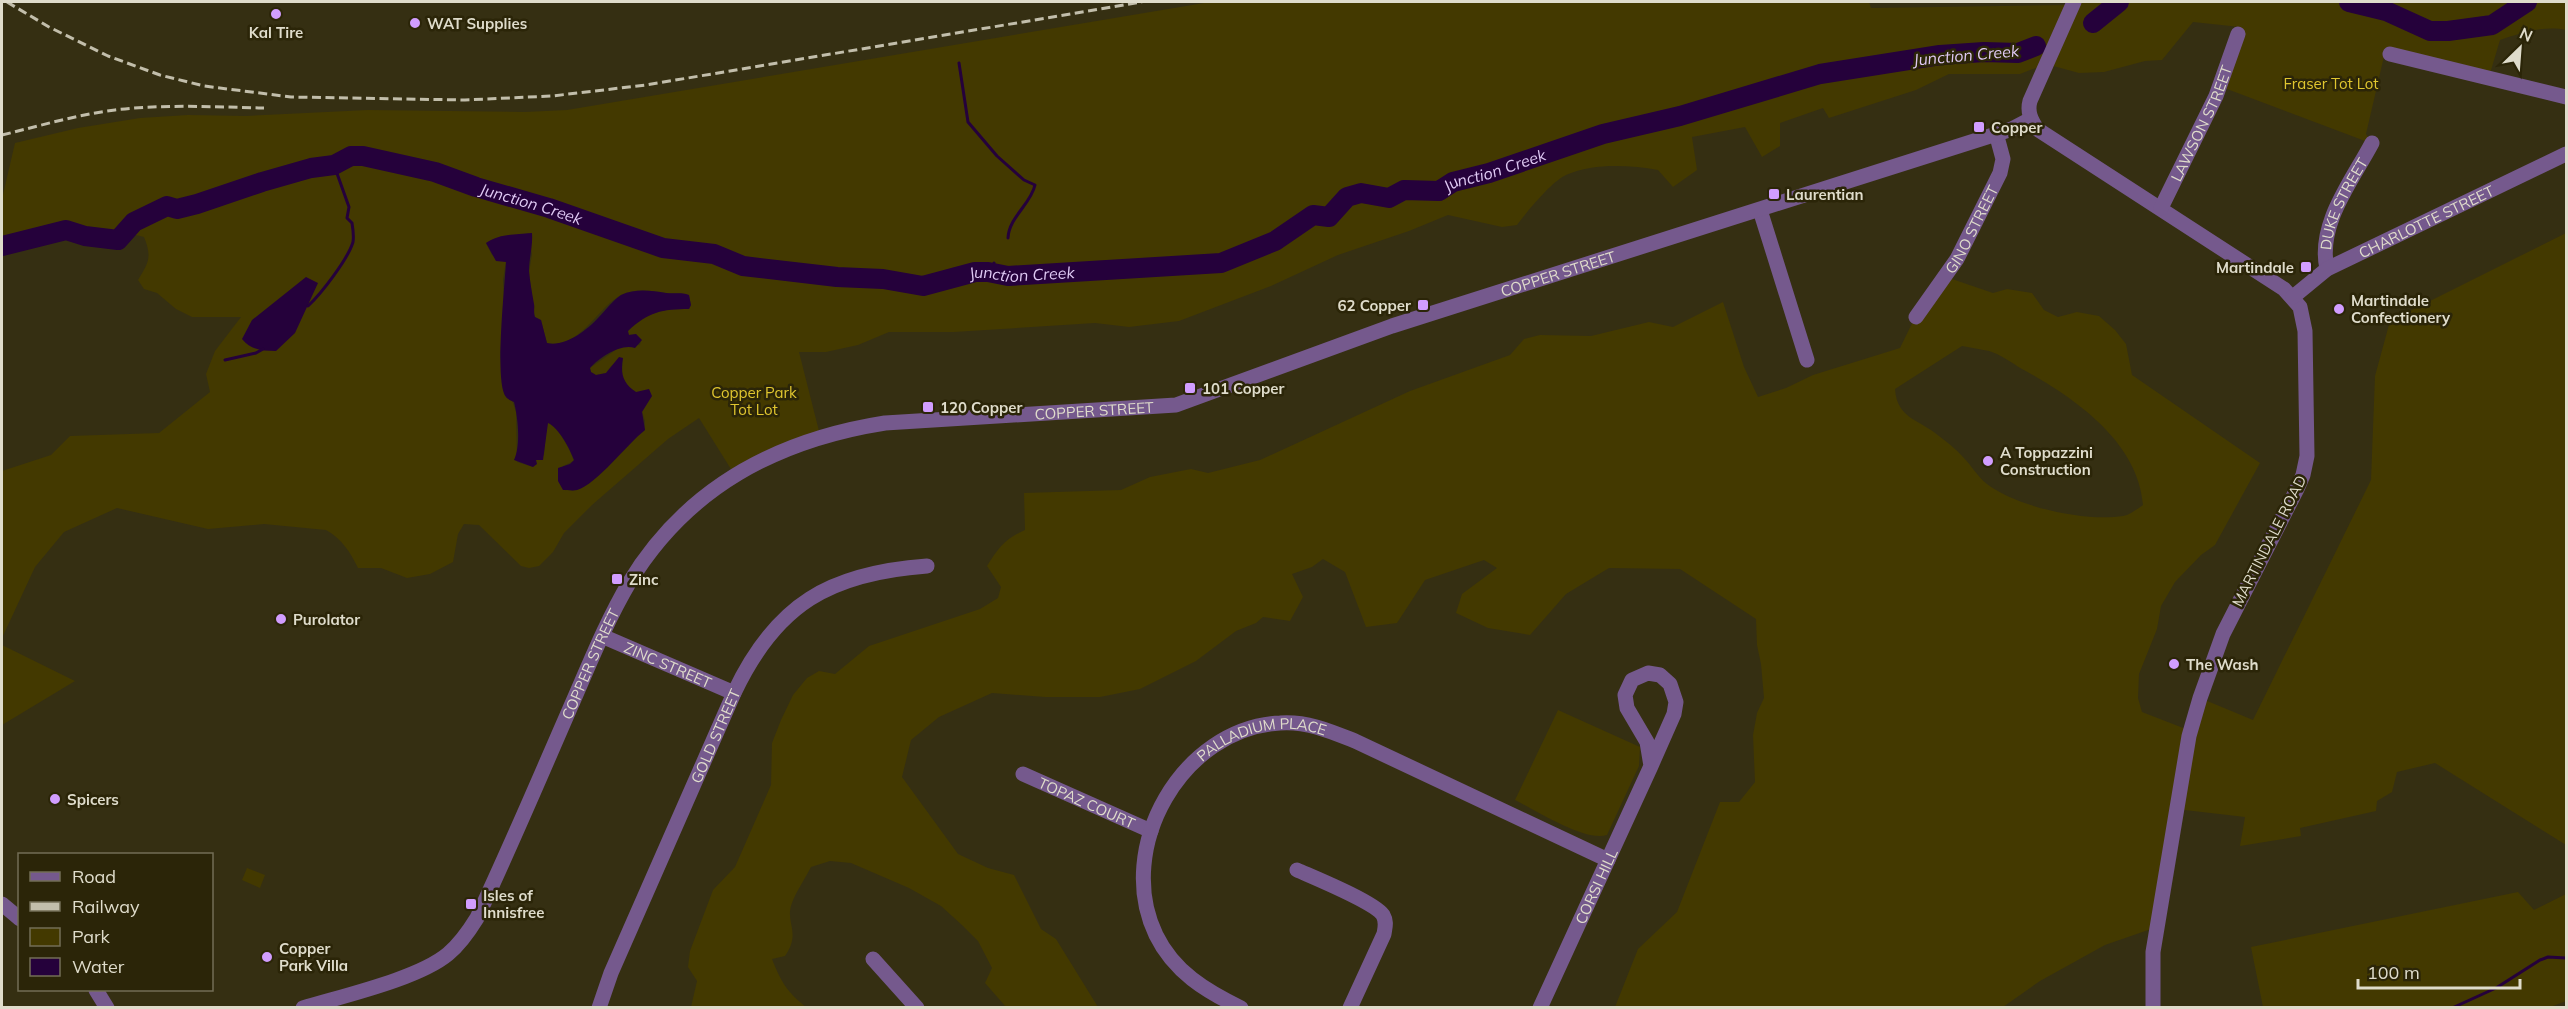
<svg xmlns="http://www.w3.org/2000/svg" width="2568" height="1009" viewBox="0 0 2568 1009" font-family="Mulish,sans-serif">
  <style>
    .green { fill: #433900; fill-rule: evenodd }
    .water { fill: #25013b }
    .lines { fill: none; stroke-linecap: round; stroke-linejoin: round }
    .stream { stroke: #25013b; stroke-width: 3 }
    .river { stroke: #25013b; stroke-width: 20 }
    .minor { stroke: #75598d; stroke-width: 15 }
    .rail { stroke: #c2beab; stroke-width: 3; stroke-dasharray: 9 4.5; stroke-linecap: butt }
    .poi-dot { fill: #d19dfe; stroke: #2b2508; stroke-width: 2 }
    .labels { text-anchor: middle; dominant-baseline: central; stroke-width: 5; stroke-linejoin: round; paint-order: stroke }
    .poi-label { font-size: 15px; font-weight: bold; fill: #dfdccb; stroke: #2b2508; text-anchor: start }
    .park-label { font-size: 15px; fill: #e0c62f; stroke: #2b2508 }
    .street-label { font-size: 15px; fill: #dfdccb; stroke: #2b2508 }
    .water-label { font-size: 16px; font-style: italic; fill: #dfc9f4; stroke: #2b2508 }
  </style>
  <rect width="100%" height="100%" fill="#352f12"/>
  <path class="green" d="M1210,2h659l2,6 202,-3 2,-3h491v28c-22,-5 -45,3 -66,10l-11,37 -104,-25 -19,82 7,10 -154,-58 21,-59 -47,-5 -31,38 -17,1 -41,11 -25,1 -33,-9 -26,10h-71l-33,16 -87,28 -6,-10 -43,15v23l-18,11 -17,-30 -53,10 5,33 -24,17 -15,-17c-30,-5 -64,-7 -92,5 -15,7 -39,37 -49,50l-15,2 -54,-12 -39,16 -71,24 -67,31 -92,35 -50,6 -34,-4 -141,9h-65l-31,13 -32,7h-27l21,83 -86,39 -35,-56 -31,21 -76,66 -28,28 -11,19 -14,14 -10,2 -8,-2 -42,-41 -15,-1 -6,10 -5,28 -23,12 -23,4 -26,-10h-23c-8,-16 -16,-29 -32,-38l-62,-6 -56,5 -91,-21 -53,24 -29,35 -33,71v-167l49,-16 19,-19 89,-3 51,-41 -4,-18 9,-23 26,-34h-49l-16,-8 -19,-16 -13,-4 -6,-9c11,-18 14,-23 6,-43l-20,-5 -6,7 -33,-4 -19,-6 -64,16v-46l13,-56 63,-15 62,-10 48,-3 58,1 122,-6 157,2 42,-2zM529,233l3,21 -3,19 6,44 6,3 6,23c32,7 51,-36 74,-48 15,-7 30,-4 46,-2 8,1 14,-1 22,3l2,9 -2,4c-29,0 -39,2 -61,22v4l8,-1 5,6 -1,5 -15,1 -8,3 -27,19 1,4 5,3 10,-2 5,-7 12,-7 -1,17 5,10 9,6 9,29v9c-18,14 -48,54 -68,60 -4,1 -10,0 -14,0v-24l11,-5c-4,-12 -15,-33 -27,-39l-3,33 -9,4 -2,8 -16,-5 -1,-50 -14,-42 -2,-13 4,-52 -1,-25 3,-19 -14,-6 -6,-12z
    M2566,233v612l-131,-82 -38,9 -5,20 -15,9 -1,10 -76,17 1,8 -61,10 5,-29 -69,-8 -19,118 -52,18 -65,36 -37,26h-388l23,-58 39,-37 43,-110h19l16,-20 -2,-47 4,-22 7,-15 -3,-34 -4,-19 -1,-26 -76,-50 -71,-1 -43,26 -36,41 -42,-7 -32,-15 6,-19 35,-26 -13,-8 -59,20 -28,43 -31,4 -21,-55 -22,-13 -11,8 -20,7 11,23 -13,24 -27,-4 -7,6 -20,8 -40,30 -56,28 -40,8h-55l-53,-4 -53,24 -28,23 -9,37 56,77 30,14 26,7 27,54 15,10 42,68h-92l-21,-24 7,-15 -14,-27 -15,-15 -22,-20 -32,-18 -58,-25 -21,-2 -19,6c-6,12 -16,26 -20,39 -5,18 10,27 -6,50l-13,3c9,23 15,33 34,48h-115l6,-26 -9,-14 2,-16 23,-61 22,-23 36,-82 1,-42 9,-23 12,-25 14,-17 12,-7 16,3 34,-28 111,-37 18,-11 3,-11 -14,-21c11,-18 19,-28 38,-36l-1,-37 97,-3 29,-13 41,-8 17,4 52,-13 150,-69 100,-36 14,-16 16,-4 51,1 58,-14 24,5 50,-25 21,65 14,30 28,-9 27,-13 87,-27 19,-39 37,-51 -4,21 41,14 14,-4 25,4 12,17 14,7 19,-5 22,4 16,14 11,14 6,31 128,88 -45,82 -14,10 -26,27 -14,24 -4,23 -18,45 -1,24 4,14 49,19 9,-33 53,22 118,-240 4,-104 15,-55zM1962,346c9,2 18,3 27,5 11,3 23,12 33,18 51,28 116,72 121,136 -6,4 -13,10 -20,11 -38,6 -106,-9 -136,-32 -9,-7 -16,-19 -24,-27 -7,-8 -16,-15 -24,-21 -20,-17 -42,-17 -44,-47z
    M2,645l73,36 -73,44z
    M1558,710l82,37 -1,19 -32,69c-22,7 -70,-24 -92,-35z
    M247,868l18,7 -5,13 -18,-8z
    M2518,892l16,18 32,-16v107l-18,7 -285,-1 -12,-60z"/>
  <path class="water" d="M532,233c1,13 -3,25 -3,38 1,11 3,22 5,33 1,4 -1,8 1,13l6,3 6,23c18,4 39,-12 51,-25 7,-7 15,-18 23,-23 16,-7 30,-4 45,-2 9,1 15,-1 23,2l2,10 -2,4c-27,0 -41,3 -61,22l1,4 7,-1 6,6 -7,8c-14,-5 -35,9 -45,20l1,4 5,3 10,-2 13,-16 4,1c-3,15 0,26 13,34l13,-3 3,7 -10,16 3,18c-18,14 -48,54 -68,60 -4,1 -10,0 -14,0l-5,-9v-13l12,-4 4,-4c-4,-11 -15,-32 -26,-37l-5,37h-7l1,4 -4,3 -19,-7c7,-15 4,-42 0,-58 -2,-1 -7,-3 -8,-5 -12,-14 -1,-113 0,-135l-10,-1 -10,-18c15,-10 28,-8 46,-10z
    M306,277l12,6 -23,50 -19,18c-14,0 -25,-1 -34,-12l10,-19z"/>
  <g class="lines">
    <path class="stream" d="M959,63l9,59 29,34 27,24 11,5c-4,19 -26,32 -27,53
      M988,272l6,-9
      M308,306c13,-12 40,-47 45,-64 1,-6 0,-13 -1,-19l-5,-5 2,-11 -15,-42
      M225,360l31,-7 7,-4
      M2452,1008l44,-20 44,-28 8,-3 18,1"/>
    <g class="river">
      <path d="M2349,2l37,9 44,20h18l44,-6 35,-23"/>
      <path d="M2093,23l26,-21"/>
      <path id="s1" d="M2,246l64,-16 19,6 33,4 16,-18 33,-16 10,3 20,-5 65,-22 49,-14 23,-3 17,-9h12l72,16 41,15 73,21 114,40 51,6 29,12 94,11 46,2 40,7 52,-14h13l20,4 213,-13 54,-22 38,-26 16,2 18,-20 14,-4 28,5 15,-8 35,1 14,-9 36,-9 114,-39 77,-18 140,-42 120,-19 44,-3 34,1 18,-7"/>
    </g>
    <g class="minor">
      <path d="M2074,2l-44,99c-3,11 1,19 7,28l247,160 16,18 5,24 2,125 -4,19 -6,14 -74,145 -23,64 -11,38 -36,216v56"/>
      <path d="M2390,54l176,43"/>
      <path id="s2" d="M2161,208l55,-112 22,-62"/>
      <path d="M1760,210l47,150"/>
      <path id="s3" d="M2327,269c-10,-45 25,-88 45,-126"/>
      <path id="s4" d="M2293,297l34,-28 239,-115"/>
      <path id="s5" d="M1916,317l41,-58 43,-86 3,-14 -7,-26"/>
      <path id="s6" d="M602,636l132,57"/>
      <path id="s7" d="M1023,774l128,57"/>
      <path d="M1297,870c18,8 77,32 86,45 4,7 2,12 1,19l-34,74"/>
      <path d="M2,904l18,15"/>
      <path d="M873,959l44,49"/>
      <path d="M96,990l11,18"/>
      <path id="s8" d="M303,1008c39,-12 115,-29 145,-54 12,-10 21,-23 29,-36 33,-70 63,-141 94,-212 18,-41 35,-84 58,-123 58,-96 148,-143 256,-160l291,-18 216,-79 620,-197 19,-10"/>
      <path id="s9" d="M599,1008l12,-35 123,-280c42,-89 96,-120 193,-127"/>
      <path id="s10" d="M1241,1008c-35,-17 -67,-36 -85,-73 -42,-87 26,-207 124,-212 27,-2 50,8 75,18l253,119"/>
      <path id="s11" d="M1540,1008l111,-242 23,-52 2,-12 -6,-18 -10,-9 -12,-2 -16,7 -7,15 2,13 20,34 4,24"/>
    </g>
    <path class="rail" d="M7,2l42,25 59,29 52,19 44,11 87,11 174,3 87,-4 94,-11 496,-83
      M2,135c37,-9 74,-20 113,-25 49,-6 99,-3 149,-2"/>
  </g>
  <g class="poi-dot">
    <circle cx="276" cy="14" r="6"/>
    <circle cx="415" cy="23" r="6"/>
    <rect x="1973" y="121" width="12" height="12" rx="3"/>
    <rect x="1768" y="188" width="12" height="12" rx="3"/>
    <rect x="2300" y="261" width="12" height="12" rx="3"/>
    <rect x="1417" y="299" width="12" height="12" rx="3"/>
    <circle cx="2339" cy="309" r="6"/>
    <rect x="1184" y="382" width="12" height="12" rx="3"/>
    <rect x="922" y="401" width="12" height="12" rx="3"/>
    <circle cx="1988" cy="461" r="6"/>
    <rect x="611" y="573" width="12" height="12" rx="3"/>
    <circle cx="281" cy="619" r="6"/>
    <circle cx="2174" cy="664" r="6"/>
    <circle cx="55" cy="799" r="6"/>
    <rect x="465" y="898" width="12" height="12" rx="3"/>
    <circle cx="267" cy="957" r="6"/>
  </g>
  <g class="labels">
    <g class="poi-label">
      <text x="427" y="23">WAT Supplies</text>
      <text x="276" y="32" text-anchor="middle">Kal Tire</text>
      <text x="1991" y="127">Copper</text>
      <text x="1786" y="194">Laurentian</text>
      <text x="2294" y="267" text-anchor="end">Martindale</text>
      <text x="2351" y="300">Martindale<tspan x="2351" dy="17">Confectionery</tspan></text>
      <text x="1411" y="305" text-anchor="end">62 Copper</text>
      <text x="1202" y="388">101 Copper</text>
      <text x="940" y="407">120 Copper</text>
      <text x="2000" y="452">A Toppazzini<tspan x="2000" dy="17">Construction</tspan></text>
      <text x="629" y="579">Zinc</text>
      <text x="293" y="619">Purolator</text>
      <text x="2186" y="664">The Wash</text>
      <text x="67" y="799">Spicers</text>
      <text x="483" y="895">Isles of<tspan x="483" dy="17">Innisfree</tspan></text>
      <text x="279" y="948">Copper<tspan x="279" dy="17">Park Villa</tspan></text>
    </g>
    <g class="park-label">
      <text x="2331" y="83">Fraser Tot Lot</text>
      <text x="754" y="392">Copper Park<tspan x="754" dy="17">Tot Lot</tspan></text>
    </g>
    <g class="street-label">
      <text stroke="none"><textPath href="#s2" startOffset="94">LAWSON STREET</textPath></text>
      <text stroke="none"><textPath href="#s3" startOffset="69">DUKE STREET</textPath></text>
      <text stroke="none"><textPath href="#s4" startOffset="154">CHARLOTTE STREET</textPath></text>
      <text stroke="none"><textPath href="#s5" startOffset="104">GINO STREET</textPath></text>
      <text stroke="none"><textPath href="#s8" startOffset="1578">COPPER STREET</textPath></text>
      <text stroke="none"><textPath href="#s8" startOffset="1092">COPPER STREET</textPath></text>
      <text transform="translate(2269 541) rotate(-63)">MARTINDALE ROAD</text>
      <text stroke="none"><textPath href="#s8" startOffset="480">COPPER STREET</textPath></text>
      <text stroke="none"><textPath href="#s6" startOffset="72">ZINC STREET</textPath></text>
      <text stroke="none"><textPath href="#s9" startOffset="296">GOLD STREET</textPath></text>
      <text stroke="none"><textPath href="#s10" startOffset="378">PALLADIUM PLACE</textPath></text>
      <text stroke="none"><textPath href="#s7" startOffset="70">TOPAZ COURT</textPath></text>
      <text stroke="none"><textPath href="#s11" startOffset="134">CORSI HILL</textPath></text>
    </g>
    <g class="water-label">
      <text transform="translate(1966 55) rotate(-5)">Junction Creek</text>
      <text stroke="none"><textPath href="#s1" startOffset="1566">Junction Creek</textPath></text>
      <text stroke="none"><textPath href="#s1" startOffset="560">Junction Creek</textPath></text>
      <text stroke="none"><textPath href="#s1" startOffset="1064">Junction Creek</textPath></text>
    </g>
  </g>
  <rect width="2568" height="1009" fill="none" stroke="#dfdccb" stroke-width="6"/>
  <rect x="18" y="853" width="195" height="138" fill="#2b2508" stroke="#736e56" stroke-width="1.5"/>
  <rect x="30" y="872" width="30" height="9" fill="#75598d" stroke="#736e56" stroke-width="1.5"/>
  <text x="72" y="883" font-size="18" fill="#dfdccb">Road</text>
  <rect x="30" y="902" width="30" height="9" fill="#c2beab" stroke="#736e56" stroke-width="1.5"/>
  <text x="72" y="913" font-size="18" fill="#dfdccb">Railway</text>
  <rect x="30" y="928" width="30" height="18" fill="#433900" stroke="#736e56" stroke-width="1.5"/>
  <text x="72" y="943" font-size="18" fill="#dfdccb">Park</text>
  <rect x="30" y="958" width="30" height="18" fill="#25013b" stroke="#736e56" stroke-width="1.5"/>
  <text x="72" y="973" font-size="18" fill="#dfdccb">Water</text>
  <g transform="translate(2520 48) rotate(25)" stroke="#2b2508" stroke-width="4.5" paint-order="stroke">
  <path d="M0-4.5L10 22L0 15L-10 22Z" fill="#dfdccb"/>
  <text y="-9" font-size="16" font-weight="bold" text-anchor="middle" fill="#dfdccb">N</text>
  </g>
  <path d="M2358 979v9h162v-9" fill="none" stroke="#dfdccb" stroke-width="3"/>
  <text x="2367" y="979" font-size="18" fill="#dfdccb" stroke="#2b2508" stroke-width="4.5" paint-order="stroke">100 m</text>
</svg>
